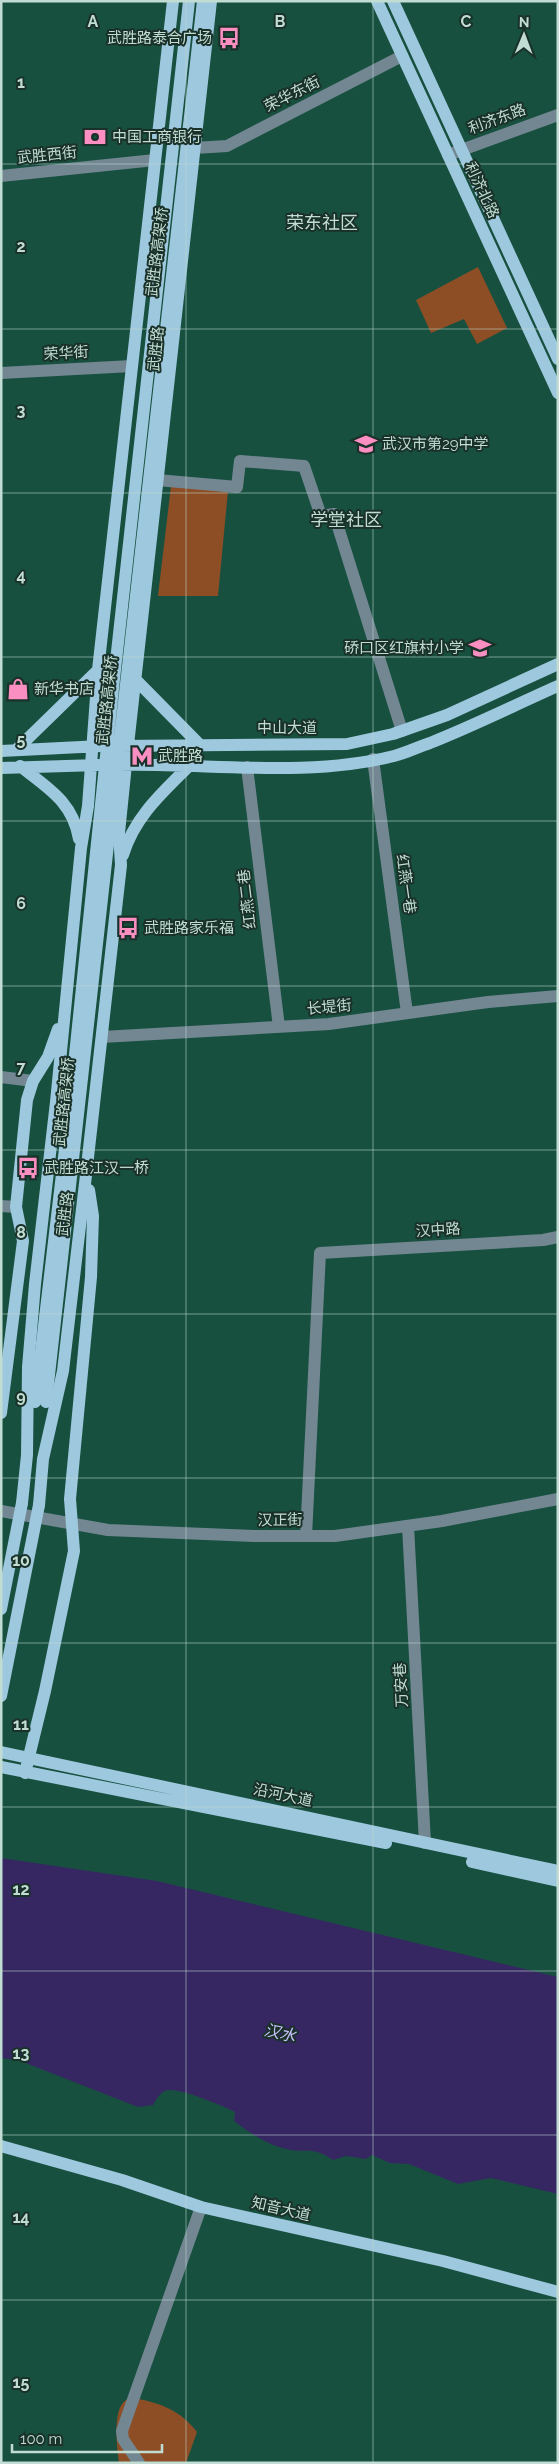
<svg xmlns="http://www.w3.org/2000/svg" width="559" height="2464" viewBox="0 0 559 2464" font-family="Raleway,'Noto Sans SC',sans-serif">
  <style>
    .green { fill: #8d4e25 }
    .water { fill: #362763 }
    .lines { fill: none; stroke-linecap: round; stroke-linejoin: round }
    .minor { stroke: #738792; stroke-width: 12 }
    .major { stroke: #9ec8de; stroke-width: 12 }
    .major-bridge { stroke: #9ec8de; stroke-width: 12 }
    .grid { fill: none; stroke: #c1ddd3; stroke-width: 1; stroke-opacity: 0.55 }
    .labels { text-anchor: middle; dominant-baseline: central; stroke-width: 4; stroke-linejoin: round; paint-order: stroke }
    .poi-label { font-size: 15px; fill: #c1ddd3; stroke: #1a3129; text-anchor: start }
    .street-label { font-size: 15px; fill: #c1ddd3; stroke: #1a3129 }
    .water-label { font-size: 16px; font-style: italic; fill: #c7bff8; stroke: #1a3129 }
    .quarter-label { font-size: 18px; fill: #c1ddd3; stroke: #1a3129 }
    .grid-label { font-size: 16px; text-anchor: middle; font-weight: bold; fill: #c1ddd3; stroke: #1a3129; stroke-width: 4; stroke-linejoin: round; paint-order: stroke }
  </style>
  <rect width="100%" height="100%" fill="#185040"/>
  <path class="green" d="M478,267l29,61 -30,16 -13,-25 -33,14 -15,-33z
    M171,486l57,5 -10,105h-60z
    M135,2398c27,6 45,12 62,34l-11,31h-67c-2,-15 -7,-54 7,-63z"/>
  <path class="water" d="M1,1858l156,23 401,96v217l-67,-16 -33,6 -49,-20 -19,-1 -18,-8 -6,4 -20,-3 -13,4c-22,-15 -25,-6 -47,-11 -20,-5 -36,-16 -52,-28l1,-9c-14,-7 -50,-22 -65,-22 -9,0 -13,8 -17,15l-15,2 -120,-47 -17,-2z"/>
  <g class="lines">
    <path class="minor" d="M194,148l33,-2 175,-90
      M448,155l110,-40
      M1,176l154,-16
      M1,373l131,-7
      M157,480l80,7 3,-26 64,5 17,50 13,-2 68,217
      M373,759l34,254
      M247,767l32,260
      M102,1037l227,-13 159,-22 70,-6
      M1,1077l32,4
      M1,1206l15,1
      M1,1511l107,19 146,6h81l107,-15 116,-22
      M408,1526l17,317
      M306,1536l14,-283 223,-13 15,-3
      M139,2463l-16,-24 -1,-8 79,-224"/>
    <path class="major" d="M377,1l181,392
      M393,1l165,358
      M135,679l64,65
      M121,746l226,-2 46,-10 54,-19 111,-51
      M16,750l82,-80
      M1,751l100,-5
      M119,765c91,-2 186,13 275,-9 12,-3 24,-9 36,-13 43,-17 85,-38 128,-57
      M20,766c28,22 53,36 59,73
      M1,768l98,-3
      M123,855c12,-39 40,-63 68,-91
      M1,1413l22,-172 -7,-34 11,-107 6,-19 15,-24 10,-28
      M22,1503l5,-48 1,-88 7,-83 21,-182 25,-254 7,-42 10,-136 75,-669
      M39,1505l4,-46 20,-88 23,-196 35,-310 -2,-32 9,-88 83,-744
      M1,1752l557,119
      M1,1767l385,76
      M25,1773l20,-82 29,-140 -4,-52 21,-222 2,-61 -4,-26
      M472,1862l86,19
      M1,2146l121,34 79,27 242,54 115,31"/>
    <path class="major-bridge" d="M35,1402l32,-270 47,-453 75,-678
      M46,1402c54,-467 101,-934 157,-1401
      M1,1609l21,-106
      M1,1696l38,-191"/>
  </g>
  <path class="grid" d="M186,1v2462M373,1v2462M1,164h557M1,329h557M1,493h557M1,657h557M1,821h557M1,986h557M1,1150h557M1,1314h557M1,1478h557M1,1643h557M1,1807h557M1,1971h557M1,2135h557M1,2300h557"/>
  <defs>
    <g id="bus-bare" transform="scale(1.725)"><path d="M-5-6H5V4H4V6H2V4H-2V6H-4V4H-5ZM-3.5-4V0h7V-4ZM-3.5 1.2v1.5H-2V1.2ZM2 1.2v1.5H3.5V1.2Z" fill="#fc8fc2" stroke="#1a3129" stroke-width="2.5" paint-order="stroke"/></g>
    <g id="bank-bare" transform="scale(1.725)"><path d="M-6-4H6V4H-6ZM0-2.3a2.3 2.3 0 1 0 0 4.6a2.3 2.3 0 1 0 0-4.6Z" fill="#fc8fc2" stroke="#1a3129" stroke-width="2.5" paint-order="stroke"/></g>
    <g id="school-bare" transform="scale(1.725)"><path d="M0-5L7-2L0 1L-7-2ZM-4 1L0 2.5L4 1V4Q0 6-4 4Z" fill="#fc8fc2" stroke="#1a3129" stroke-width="2.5" paint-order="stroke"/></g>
    <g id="shop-bare" transform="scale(1.725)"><path d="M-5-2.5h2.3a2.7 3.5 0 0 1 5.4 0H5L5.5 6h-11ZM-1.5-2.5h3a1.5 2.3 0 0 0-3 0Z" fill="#fc8fc2" stroke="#1a3129" stroke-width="2.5" paint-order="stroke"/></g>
    <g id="metro-bare" transform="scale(1.725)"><path d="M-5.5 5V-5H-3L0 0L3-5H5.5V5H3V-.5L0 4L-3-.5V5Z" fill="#fc8fc2" stroke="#1a3129" stroke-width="2.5" paint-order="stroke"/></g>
  </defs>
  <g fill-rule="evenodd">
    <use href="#bus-bare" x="229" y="38"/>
    <use href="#bank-bare" x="95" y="137"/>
    <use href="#school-bare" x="366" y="444"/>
    <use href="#school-bare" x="480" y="648"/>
    <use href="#shop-bare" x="18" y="689"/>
    <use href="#metro-bare" x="142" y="756"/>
    <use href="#bus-bare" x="128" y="928"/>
    <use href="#bus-bare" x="28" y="1168"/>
  </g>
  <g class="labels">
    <g class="poi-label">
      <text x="212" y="38" text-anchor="end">武胜路泰合广场</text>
      <text x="112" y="137">中国工商银行</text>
      <text x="382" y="444">武汉市第29中学</text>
      <text x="464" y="648" text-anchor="end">硚口区红旗村小学</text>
      <text x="34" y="689">新华书店</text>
      <text x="158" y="756">武胜路</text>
      <text x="144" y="928">武胜路家乐福</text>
      <text x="44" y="1168">武胜路江汉一桥</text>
    </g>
    <g class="street-label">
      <text transform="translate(292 94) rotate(-27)">荣华东街</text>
      <text transform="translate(497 119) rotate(-20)">利济东路</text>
      <text transform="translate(47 155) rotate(-6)">武胜西街</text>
      <text transform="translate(482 190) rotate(65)">利济北路</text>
      <text transform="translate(157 252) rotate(-83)">武胜路高架桥</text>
      <text transform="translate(156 349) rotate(-84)">武胜路</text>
      <text transform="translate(66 353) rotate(-3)">荣华街</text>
      <text transform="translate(107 700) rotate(-84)">武胜路高架桥</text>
      <text x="287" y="728">中山大道</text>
      <text transform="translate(406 884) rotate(82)">红燕一巷</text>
      <text transform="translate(247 899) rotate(-97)">红燕二巷</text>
      <text transform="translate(329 1007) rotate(-5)">长堤街</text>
      <text transform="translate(64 1102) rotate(-84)">武胜路高架桥</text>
      <text transform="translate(65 1214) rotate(-83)">武胜路</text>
      <text transform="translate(438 1230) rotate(-4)">汉中路</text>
      <text x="280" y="1520">汉正街</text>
      <text transform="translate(401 1685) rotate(-93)">万安巷</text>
      <text transform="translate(283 1795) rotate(12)">沿河大道</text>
      <text transform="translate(281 2209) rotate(13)">知音大道</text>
    </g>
    <g class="water-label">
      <text transform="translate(280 2033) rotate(12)">汉水</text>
    </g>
    <g class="quarter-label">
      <text x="322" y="222">荣东社区</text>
      <text x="346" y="519">学堂社区</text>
    </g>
  </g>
  <g class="grid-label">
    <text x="93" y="27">A</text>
    <text x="280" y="27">B</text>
    <text x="466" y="27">C</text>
    <text x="21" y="88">1</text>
    <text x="21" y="252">2</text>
    <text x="21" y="416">3</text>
    <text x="21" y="581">4</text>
    <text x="21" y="745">5</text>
    <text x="21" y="909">6</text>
    <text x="21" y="1073">7</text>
    <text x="21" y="1238">8</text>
    <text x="21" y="1402">9</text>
    <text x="21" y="1566">10</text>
    <text x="21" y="1730">11</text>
    <text x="21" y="1895">12</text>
    <text x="21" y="2059">13</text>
    <text x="21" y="2223">14</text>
    <text x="21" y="2388">15</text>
  </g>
  <rect width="559" height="2464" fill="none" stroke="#c1ddd3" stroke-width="5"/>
  <g transform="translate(524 35) rotate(1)" stroke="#1a3129" stroke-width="4" paint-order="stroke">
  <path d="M0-4L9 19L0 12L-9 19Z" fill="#c1ddd3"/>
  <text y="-8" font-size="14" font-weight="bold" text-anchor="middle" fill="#c1ddd3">N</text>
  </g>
  <path d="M12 2444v8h150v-8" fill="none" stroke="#c1ddd3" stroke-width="2.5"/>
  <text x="20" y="2444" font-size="15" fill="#c1ddd3" stroke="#1a3129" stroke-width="4" paint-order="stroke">100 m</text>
</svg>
